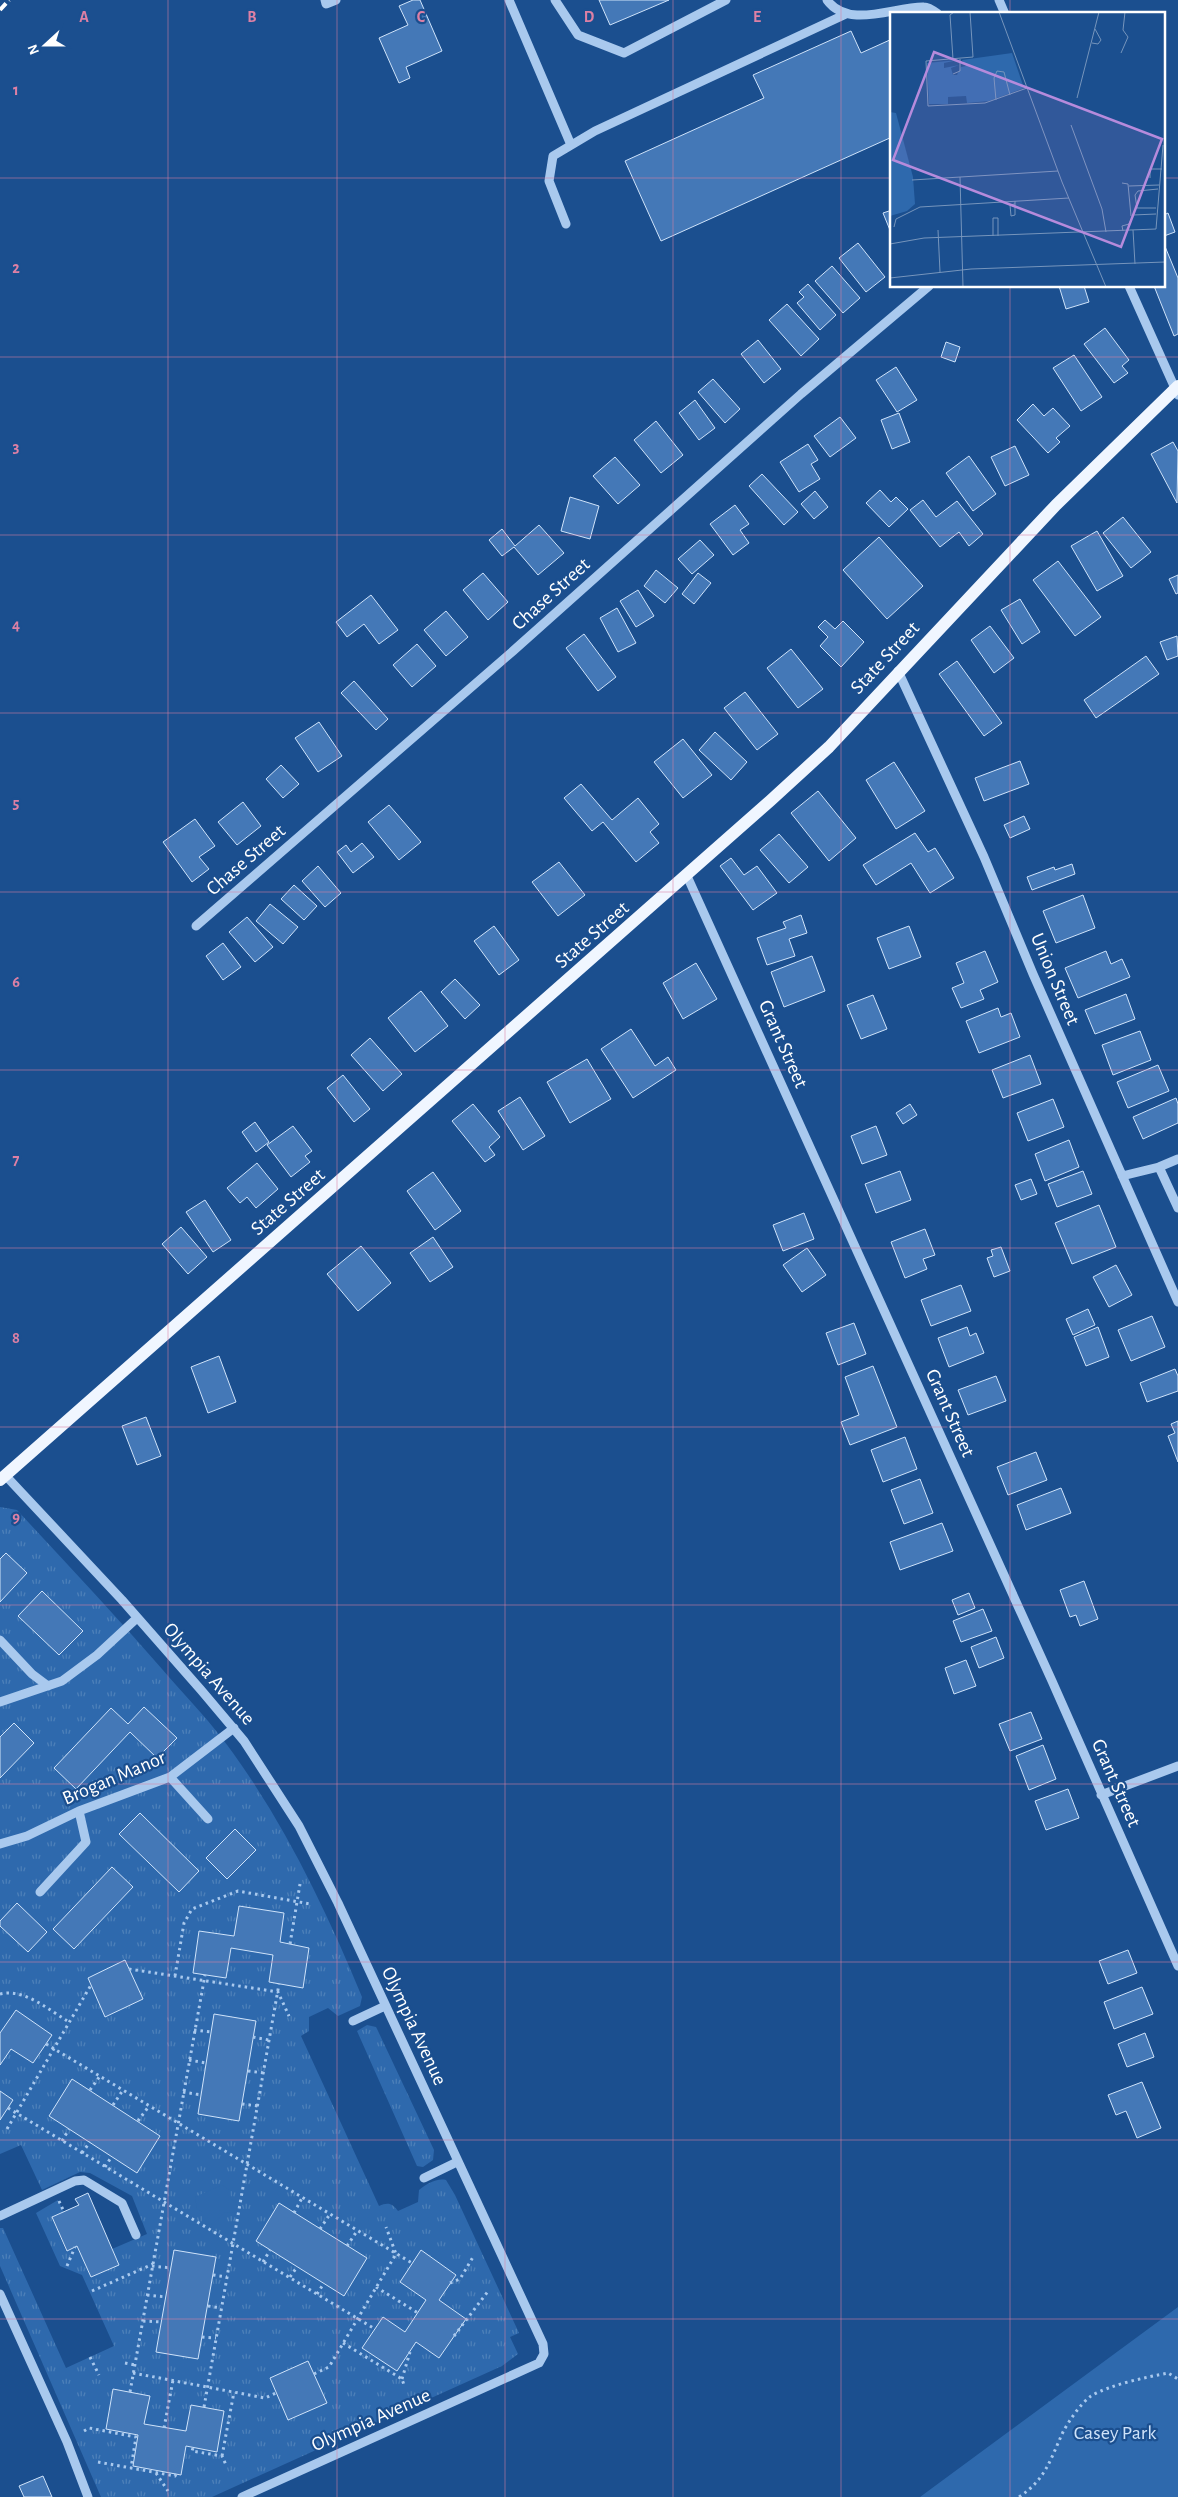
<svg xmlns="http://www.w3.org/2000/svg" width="1178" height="2497" viewBox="0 0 1178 2497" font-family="'Alegreya Sans',sans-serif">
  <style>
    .grass { fill: url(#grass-tufts) }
    .green { fill: #2e69ad }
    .building { fill: #4478b7; stroke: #cfe3fa }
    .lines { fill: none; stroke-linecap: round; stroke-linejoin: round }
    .path { stroke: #a9c9ee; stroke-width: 3; stroke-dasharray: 2.5 4; stroke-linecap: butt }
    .minor { stroke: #a9c9ee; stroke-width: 9 }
    .major { stroke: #f0f6ff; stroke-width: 12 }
    .rail { stroke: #fff; stroke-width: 4; stroke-dasharray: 9 4; stroke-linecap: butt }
    .grid { fill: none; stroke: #dd80a5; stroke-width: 1; stroke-opacity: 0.55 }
    .labels { text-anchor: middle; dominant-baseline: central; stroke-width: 4.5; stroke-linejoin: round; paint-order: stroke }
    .street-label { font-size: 20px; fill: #fff; stroke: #1b4f8f }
    .park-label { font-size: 20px; fill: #cfe3fa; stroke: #1b4f8f }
    .inset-road { fill: none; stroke: #7695bc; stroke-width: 1 }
    .view { fill: #b68bdc; fill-opacity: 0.15; stroke: #b68bdc; stroke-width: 2.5 }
    .inset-edge { fill: none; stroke: #fff; stroke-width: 2.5 }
    .grid-label { font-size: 16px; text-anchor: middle; font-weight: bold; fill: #dd80a5; stroke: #1b4f8f; stroke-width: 4.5; stroke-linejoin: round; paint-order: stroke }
  </style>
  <defs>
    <pattern id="grass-tufts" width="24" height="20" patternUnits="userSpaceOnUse" patternTransform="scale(1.25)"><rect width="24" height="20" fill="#2e69ad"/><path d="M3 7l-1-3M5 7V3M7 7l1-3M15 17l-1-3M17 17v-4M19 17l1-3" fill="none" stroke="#4d80b9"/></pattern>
  </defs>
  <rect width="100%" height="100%" fill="#1b4f8f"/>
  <path class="grass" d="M0,1507l17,3c49,53 98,105 145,159 24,28 50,54 71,84 54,75 94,159 129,244l-2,9 -22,10 -10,-8 -19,9v14l-8,5 78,170c9,-4 13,-3 19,5l20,-9 1,-12c8,-6 17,-12 27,-10l9,15 64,138 -9,4 8,17 -16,12 -290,131h-111l-101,-231v-38h3l63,140 48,-22 -32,-71 -22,-9 -24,-53 22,-13 6,12 -12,6 14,33 11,-5 14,31 28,-12 -7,-16 35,-15 -15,-38 -42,-23 -10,-1 -38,18 -21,-45 -21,9z
    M367,2025l9,2 2,4 56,119 -1,10 -10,7 -6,-1 -60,-135z"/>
  <path class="green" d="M222,2185l8,5 1,9 6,4 -1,9 -12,1 -10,10 -5,2 -6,-3v-10l-6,-3 -2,-12z
    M1178,2307v190h-258z"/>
  <path class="building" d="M413,0h7l22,51 -36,16 4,11 -11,5 -20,-45 29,-13 -9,-19z
    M599,0h70l-59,25z
    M851,31l10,22 31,-14v98l-231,104 -36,-80 139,-63 -11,-23z
    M892,210v25l-9,-22z
    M1168,213l7,19 -11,4v-21z
    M858,243l27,34 -19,15 -27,-34z
    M1164,244l14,34v56l-4,2 -20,-50h10z
    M832,266l28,32 -17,15 -28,-32z
    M808,284l28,31 -16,15 -23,-27 7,-6 -5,-5z
    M1059,286h25l5,16 -23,7z
    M787,304l32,35 -18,17 -32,-36z
    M1105,328l24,32 -7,6 6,7 -14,10 -30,-39z
    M758,340l23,29 -17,14 -23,-29z
    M946,342l14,5 -5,15 -14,-5z
    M1074,355l28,42 -21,14 -28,-43z
    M896,367l21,33 -20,12 -21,-32z
    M713,379l27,30 -15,14 -27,-31z
    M695,400l20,28 -16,12 -20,-27z
    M1033,404l11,12 9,-8 17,18 -14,12 4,4 -12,11 -31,-33z
    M899,413l11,29 -18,7 -11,-29z
    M840,417l16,21 -26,19 -16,-21z
    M656,421l27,34 -22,18 -27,-33z
    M1173,442l5,9 -1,52 -26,-49z
    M808,444l10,16 -7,4 9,15 -21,13 -19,-30z
    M1015,446l14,29 -24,11 -14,-29z
    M969,456l27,38 -23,17 -27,-38z
    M615,457l25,28 -22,19 -25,-28z
    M762,474l36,38 -14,13 -35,-39z
    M880,490l11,12 5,-5 12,12 -19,18 -23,-24z
    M815,491l13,16 -14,12 -13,-15z
    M570,497l29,9 -9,33 -29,-8z
    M923,500l13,17 21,-16 26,33 -14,12 -10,-14 -19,15 -30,-37z
    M735,505l14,19 -9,6 9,13 -16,12 -23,-31z
    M1123,517l28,35 -20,16 -28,-35z
    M539,525l25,28 -26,22 -24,-28 -12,9 -13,-16 13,-11 13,17z
    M1097,531l26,45 -26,15 -26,-45z
    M879,537l44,49 -36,33 -44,-49z
    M700,540l14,15 -22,19 -14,-15z
    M1058,561l43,56 -26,19 -42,-56z
    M656,570l22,18 -13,15 -21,-17z
    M483,573l25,29 -20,18 -25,-30z
    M698,573l13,10 -17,21 -12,-10z
    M1178,575v18l-2,1 -7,-15z
    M638,590l16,26 -18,11 -16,-26z
    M371,595l27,35 -19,14 -15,-20 -17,13 -11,-15z
    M1020,599l20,33 -18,12 -21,-34z
    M617,608l19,35 -18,9 -18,-34z
    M446,611l22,26 -22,19 -22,-26z
    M825,620l10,9 8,-8 21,21 -23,25 -21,-21 8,-9 -10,-10z
    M990,626l24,32 -20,15 -23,-33z
    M584,634l32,43 -18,14 -32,-43z
    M1177,636l1,20 -11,4 -7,-18z
    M417,644l19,22 -24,21 -19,-22z
    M791,649l32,40 -25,19 -31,-40z
    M1146,656l13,18 -63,44 -12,-18z
    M957,661l45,62 -18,13 -45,-62z
    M354,681l34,38 -12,11 -35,-37z
    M745,692l33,42 -21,16 -33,-42z
    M319,722l23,34 -24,16 -23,-34z
    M715,732l32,30 -16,18 -32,-30z
    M683,739l29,36 -29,23 -29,-36z
    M1020,761l9,23 -45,17 -9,-23z
    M894,762l31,49 -29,18 -30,-49z
    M281,765l18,19 -16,14 -17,-19z
    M581,784l31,36 26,-22 21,26 -9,8 9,11 -23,19 -33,-40 -11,9 -28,-33z
    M818,791l38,47 -27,23 -38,-48z
    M243,802l18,24 -24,19 -19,-23z
    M389,805l32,37 -22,18 -31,-38z
    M1024,816l6,13 -20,9 -6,-13z
    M195,819l20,27 -16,11 10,12 -17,13 -29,-40z
    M915,833l13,19 7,-4 19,30 -24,15 -19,-30 -35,22 -13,-20z
    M779,834l29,33 -19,16 -29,-33z
    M362,843l12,14 -21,16 -16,-21 9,-7 5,7z
    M731,858l13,17 13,-9 20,27 -24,17 -33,-44z
    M559,862l26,33 -27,21 -26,-34z
    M1072,864l3,10 -43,16 -5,-13 27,-10 1,3z
    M318,866l23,27 -16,14 -23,-26z
    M294,885l23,21 -13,14 -23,-21z
    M1083,895l12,33 -39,15 -13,-32z
    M270,904l28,23 -15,17 -27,-23z
    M801,915l6,18 -18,6 6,17 -28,9 -10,-27 29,-10 -3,-6z
    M247,917l26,30 -18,15 -26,-30z
    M494,926l25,34 -20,15 -25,-34z
    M909,926l12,31 -32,12 -12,-31z
    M223,943l18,24 -18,13 -17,-24z
    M985,951l13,31 -18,8 4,9 -23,9 -9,-20 12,-5 -8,-20z
    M1106,951l5,13 11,-5 8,18 -52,21 -13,-30z
    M812,956l13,35 -41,16 -13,-35z
    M696,963l21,36 -34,20 -20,-36z
    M455,979l25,26 -15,14 -24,-27z
    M421,991l27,35 -33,26 -27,-34z
    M1126,994l9,25 -40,15 -10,-24z
    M873,995l14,34 -26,10 -14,-34z
    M998,1008l3,9 10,-4 9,24 -41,16 -13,-32z
    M631,1029l24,37 13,-9 8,13 -43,28 -32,-49z
    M1140,1031l11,29 -38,15 -11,-30z
    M370,1038l32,36 -19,17 -32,-36z
    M1030,1055l11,29 -38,14 -11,-28z
    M587,1059l24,40 -41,24 -23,-41z
    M1158,1065l11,26 -41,17 -11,-26z
    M343,1075l27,34 -16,13 -27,-34z
    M520,1097l25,39 -22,14 -25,-39z
    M1176,1098l2,6v19l-35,16 -10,-22z
    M1053,1099l11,28 -36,14 -11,-28z
    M473,1104l27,33 -11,10 6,8 -10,7 -33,-41z
    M910,1104l7,11 -14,9 -7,-11z
    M255,1122l14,20 -13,10 -14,-20z
    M293,1126l19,25 -7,5 5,6 -19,15 -24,-32z
    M876,1126l11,29 -25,9 -11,-28z
    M1069,1140l10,27 -34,14 -10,-27z
    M257,1163l21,26 -22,19 -9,-11 -7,6 -13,-15z
    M900,1171l11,29 -35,13 -11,-29z
    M1083,1171l9,23 -35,13 -9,-23z
    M433,1172l28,39 -26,19 -28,-39z
    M1031,1179l6,15 -16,6 -6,-15z
    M205,1200l26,40 -18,12 -27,-40z
    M1099,1205l17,42 -44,17 -17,-41z
    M804,1213l10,26 -31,12 -10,-26z
    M181,1227l26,30 -19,17 -26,-30z
    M925,1229l10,26 -12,4 4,10 -22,9 -14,-36z
    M433,1237l20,30 -23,15 -20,-29z
    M361,1246l30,37 -33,28 -31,-37z
    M1001,1247l9,24 -16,6 -7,-19 6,-2 -2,-6z
    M807,1248l19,27 -24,17 -19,-27z
    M1116,1265l16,30 -23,12 -16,-30z
    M961,1285l10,26 -40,15 -10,-26z
    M1088,1309l7,16 -22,10 -7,-16z
    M1152,1316l13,31 -34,14 -13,-31z
    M854,1323l12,31 -28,11 -12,-32z
    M967,1327l3,9 6,-3 8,20 -35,14 -11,-29z
    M1098,1327l11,30 -23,9 -12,-29z
    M219,1356l17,46 -28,11 -17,-46z
    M873,1366l24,61 -47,18 -9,-23 18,-7 -14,-38z
    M1175,1369l3,7v15l-31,11 -7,-19z
    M996,1376l10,25 -38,14 -10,-25z
    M146,1417l15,39 -24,9 -15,-39z
    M1178,1421v41l-10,-26 7,-3 -4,-9z
    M905,1437l12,32 -34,13 -12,-32z
    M1036,1452l11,28 -39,15 -11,-28z
    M920,1479l13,34 -29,11 -13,-34z
    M1061,1488l10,25 -45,17 -9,-25z
    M942,1523l11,28 -53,19 -10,-28z
    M6,1553l21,20 -27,29v-43z
    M1084,1581l14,38 -18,7 -4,-11 -6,2 -10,-27z
    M42,1591l41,40 -24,24 -41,-39z
    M969,1593l6,15 -17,7 -6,-15z
    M983,1609l9,22 -31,11 -8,-21z
    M996,1637l8,21 -25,10 -8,-21z
    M966,1660l10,26 -22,8 -9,-26z
    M144,1707l33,31 -20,20 -27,-26 -54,57 -22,-21 57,-60 17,16z
    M1031,1712l11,27 -32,12 -11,-27z
    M14,1723l20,20 -34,35v-41z
    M1043,1745l13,34 -27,11 -13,-34z
    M1068,1789l11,29 -33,12 -11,-29z
    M140,1813l59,58 -20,21 -60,-58z
    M235,1829l21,21 -29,29 -21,-21z
    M112,1867l21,20 -59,62 -21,-20z
    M17,1903l30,29 -19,20 -28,-26v-5z
    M239,1906l45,7 -4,29 29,6 -6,40 -34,-6 4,-27 -42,-7 -5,30 -33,-5 6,-42 35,5z
    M1128,1950l9,23 -29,11 -9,-23z
    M125,1960l18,39 -38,18 -17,-39z
    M1142,1987l11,27 -39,15 -10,-27z
    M16,2010l36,25 -19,28 -22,-14 -11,16v-32z
    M214,2014l42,7 -17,100 -41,-7z
    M1145,2033l9,24 -27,10 -9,-23z
    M72,2079l88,57 -23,37 -88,-57z
    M1142,2082l19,46 -24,10 -11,-27 -10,4 -8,-20z
    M0,2091l13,9 -13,20z
    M88,2193l31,72 -28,12 -14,-31 -10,5 -15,-34 27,-12 -4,-6z
    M279,2203l88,55 -23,38 -88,-55z
    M174,2250l42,7 -18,102 -42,-7z
    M421,2250l35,25 -17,25 27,19 -27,39 -23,-16 -19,29 -35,-23 21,-31 22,15 21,-32 -26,-18z
    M308,2361l19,42 -39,17 -18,-42z
    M113,2389l37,7 -6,28 42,7 5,-26 33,6 -7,41 -31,-6 -5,29 -48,-9 5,-31 -32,-6z
    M43,2476l9,21h-28l-5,-11z"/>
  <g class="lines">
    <path class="path" d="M290,1944l10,-60
      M129,1969l149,23 11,24
      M175,1976l9,-53 8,-14 46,-18 72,13
      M0,1994c24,-6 49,16 69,28
      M194,2030l17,2
      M253,2037l16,3
      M46,2044l366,219
      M189,2060l17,3
      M248,2071l16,2
      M90,2090l10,-14
      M183,2092l18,3
      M242,2104l16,2
      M113,2105l10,-15
      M8,2108l367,221
      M138,2121l11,-15
      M7,2129l84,-144
      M62,2141l7,-12
      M82,2153l8,-11
      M105,2167l7,-11
      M59,2201l5,11
      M294,2213l8,-15
      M320,2229l10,-15
      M347,2246l10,-15
      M263,2262l7,-12
      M67,2266l8,-19
      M152,2266l19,2
      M213,2275l14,2
      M290,2277l7,-10
      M450,2283l10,-4 13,-22
      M376,2287l42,26
      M92,2291l61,-27
      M317,2294l7,-11
      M147,2295l19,2
      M208,2306l13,2
      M143,2321l18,1
      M454,2336l35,-46
      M202,2337l14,1
      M343,2343l59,36 2,6
      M90,2357l9,18
      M125,2363l10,2
      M133,2373l132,25 11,-5
      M314,2374l15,-7 67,-113 -10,-27
      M402,2379l8,-27
      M130,2392l75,-417
      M204,2407l75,-423
      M164,2428l9,-48
      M84,2431l5,-3 47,9 -5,31
      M193,2448l-1,3 30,5 4,9
      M222,2456l12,-64
      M98,2462l77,14 1,-2
      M156,2473l12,18
      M1019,2497c27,-18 31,-37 44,-65 6,-11 17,-28 28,-36 18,-11 56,-19 77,-23l10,6"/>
    <path class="minor" d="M325,0l1,4 10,-4
      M509,0l62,145
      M555,0l23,35 46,18 102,-53
      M827,0c22,30 68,6 97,7 5,0 10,4 14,7
      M999,0l6,14
      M566,224l-17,-43 4,-25 42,-25 251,-117
      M1129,286l49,109
      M898,671l86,186 49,117 145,328
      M687,876l365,805 126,285
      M196,926l317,-275 288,-257 128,-108
      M1159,1167l19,41
      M1122,1176l37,-9 19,-8
      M5,1475l117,125 79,90 43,51 55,85 39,77 205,441 1,10 -5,9 -297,134
      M0,1640l32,34 16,12
      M0,1702l62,-21 35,-26 40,-37
      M170,1777l38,42
      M1101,1795l77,-29
      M0,1844l27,-8 52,-25 91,-34 64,-49
      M40,1892l46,-50 -7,-31
      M353,2021l32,-15
      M424,2178l33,-16
      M0,2216l75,-35 9,-1 38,23 14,32
      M0,2294l67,148 21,55"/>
    <path class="major" d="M0,1480l770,-679 59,-54 227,-242 122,-119"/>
    <path class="rail" d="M0,10l9,-10"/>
  </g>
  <path class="grid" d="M168,0v2497M337,0v2497M505,0v2497M673,0v2497M841,0v2497M1010,0v14M0,178h892M1164,178h14M1010,286v2211M0,357h1178M0,535h1178M0,713h1178M0,892h1178M0,1070h1178M0,1248h1178M0,1427h1178M0,1605h1178M0,1784h1178M0,1962h1178M0,2140h1178M0,2319h1178"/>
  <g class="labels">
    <g class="street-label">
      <text transform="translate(551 594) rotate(-42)">Chase Street</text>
      <text transform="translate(885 658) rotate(-47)">State Street</text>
      <text transform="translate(246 860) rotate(-41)">Chase Street</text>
      <text transform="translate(592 935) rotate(-41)">State Street</text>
      <text transform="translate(1055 979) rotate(67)">Union Street</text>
      <text transform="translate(783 1044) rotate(66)">Grant Street</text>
      <text transform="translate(288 1202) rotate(-41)">State Street</text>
      <text transform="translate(950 1413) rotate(66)">Grant Street</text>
      <text transform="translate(209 1674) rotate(49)">Olympia Avenue</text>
      <text transform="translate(114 1778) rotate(-23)">Brogan Manor</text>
      <text transform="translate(1116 1783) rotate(66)">Grant Street</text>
      <text transform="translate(414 2026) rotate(65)">Olympia Avenue</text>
      <text transform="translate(371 2420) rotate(-24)">Olympia Avenue</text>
    </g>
    <g class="park-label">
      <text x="1115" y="2433">Casey Park</text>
    </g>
  </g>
  <g transform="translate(890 12)">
    <rect width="275" height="275" fill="#1b4f8f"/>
    <path d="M122,41l12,35 -35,13 -22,2 -1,-7 -18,1v7h-19l-2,-41 31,-3 -14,3v5l15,-3 -8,3 2,7h4l4,-8 5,-1 -4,-6z" fill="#2e69ad"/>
    <path d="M0,100l6,1 17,64 2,27 -8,7 -17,5z" fill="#2e69ad"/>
    <path class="inset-road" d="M80,0l3,45 -47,4 2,45 57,-3 42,-15M109,0l63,170 44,105M202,31l6,1 3,-4 -6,-11M231,41l7,-16 -5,-7 2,-18M63,47l-3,-44 4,-3M63,62l7,-3v-12M187,86l22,-86M106,88l-2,-22 3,-7 7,1 6,23M181,113l31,84 4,23M70,165l3,110M260,166v-9h12M22,168l146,-9M232,171l6,1 3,32M239,174l30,-1M125,192l-5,1 1,11 4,-1v-14M266,196h-19l-2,-13 3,-4 20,-2M4,215l2,-8 24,-12 149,-9M48,218l2,42M243,218l2,34M233,219l-1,-5 7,-2 4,-9 23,-1M103,224v-18h5v18M0,232l34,-6 232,-9 7,-84M0,266l81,-9 194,-7"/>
    <path class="view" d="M44,40l228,87 -41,108 -228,-87z"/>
    <rect width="275" height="275" class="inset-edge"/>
  </g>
  <g class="grid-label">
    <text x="84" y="22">A</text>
    <text x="252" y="22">B</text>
    <text x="421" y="22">C</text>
    <text x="589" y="22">D</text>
    <text x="757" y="22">E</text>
    <text x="16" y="95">1</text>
    <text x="16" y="273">2</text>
    <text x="16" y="452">3</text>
    <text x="16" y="630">4</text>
    <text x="16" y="808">5</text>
    <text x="16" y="987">6</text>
    <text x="16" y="1165">7</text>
    <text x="16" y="1343">8</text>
    <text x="16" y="1522">9</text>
  </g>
  <g transform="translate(45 45) rotate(249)" stroke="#1b4f8f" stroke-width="4" paint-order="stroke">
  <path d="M0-4L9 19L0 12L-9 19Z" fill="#ffffff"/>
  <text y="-8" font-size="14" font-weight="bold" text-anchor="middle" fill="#ffffff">N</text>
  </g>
</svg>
